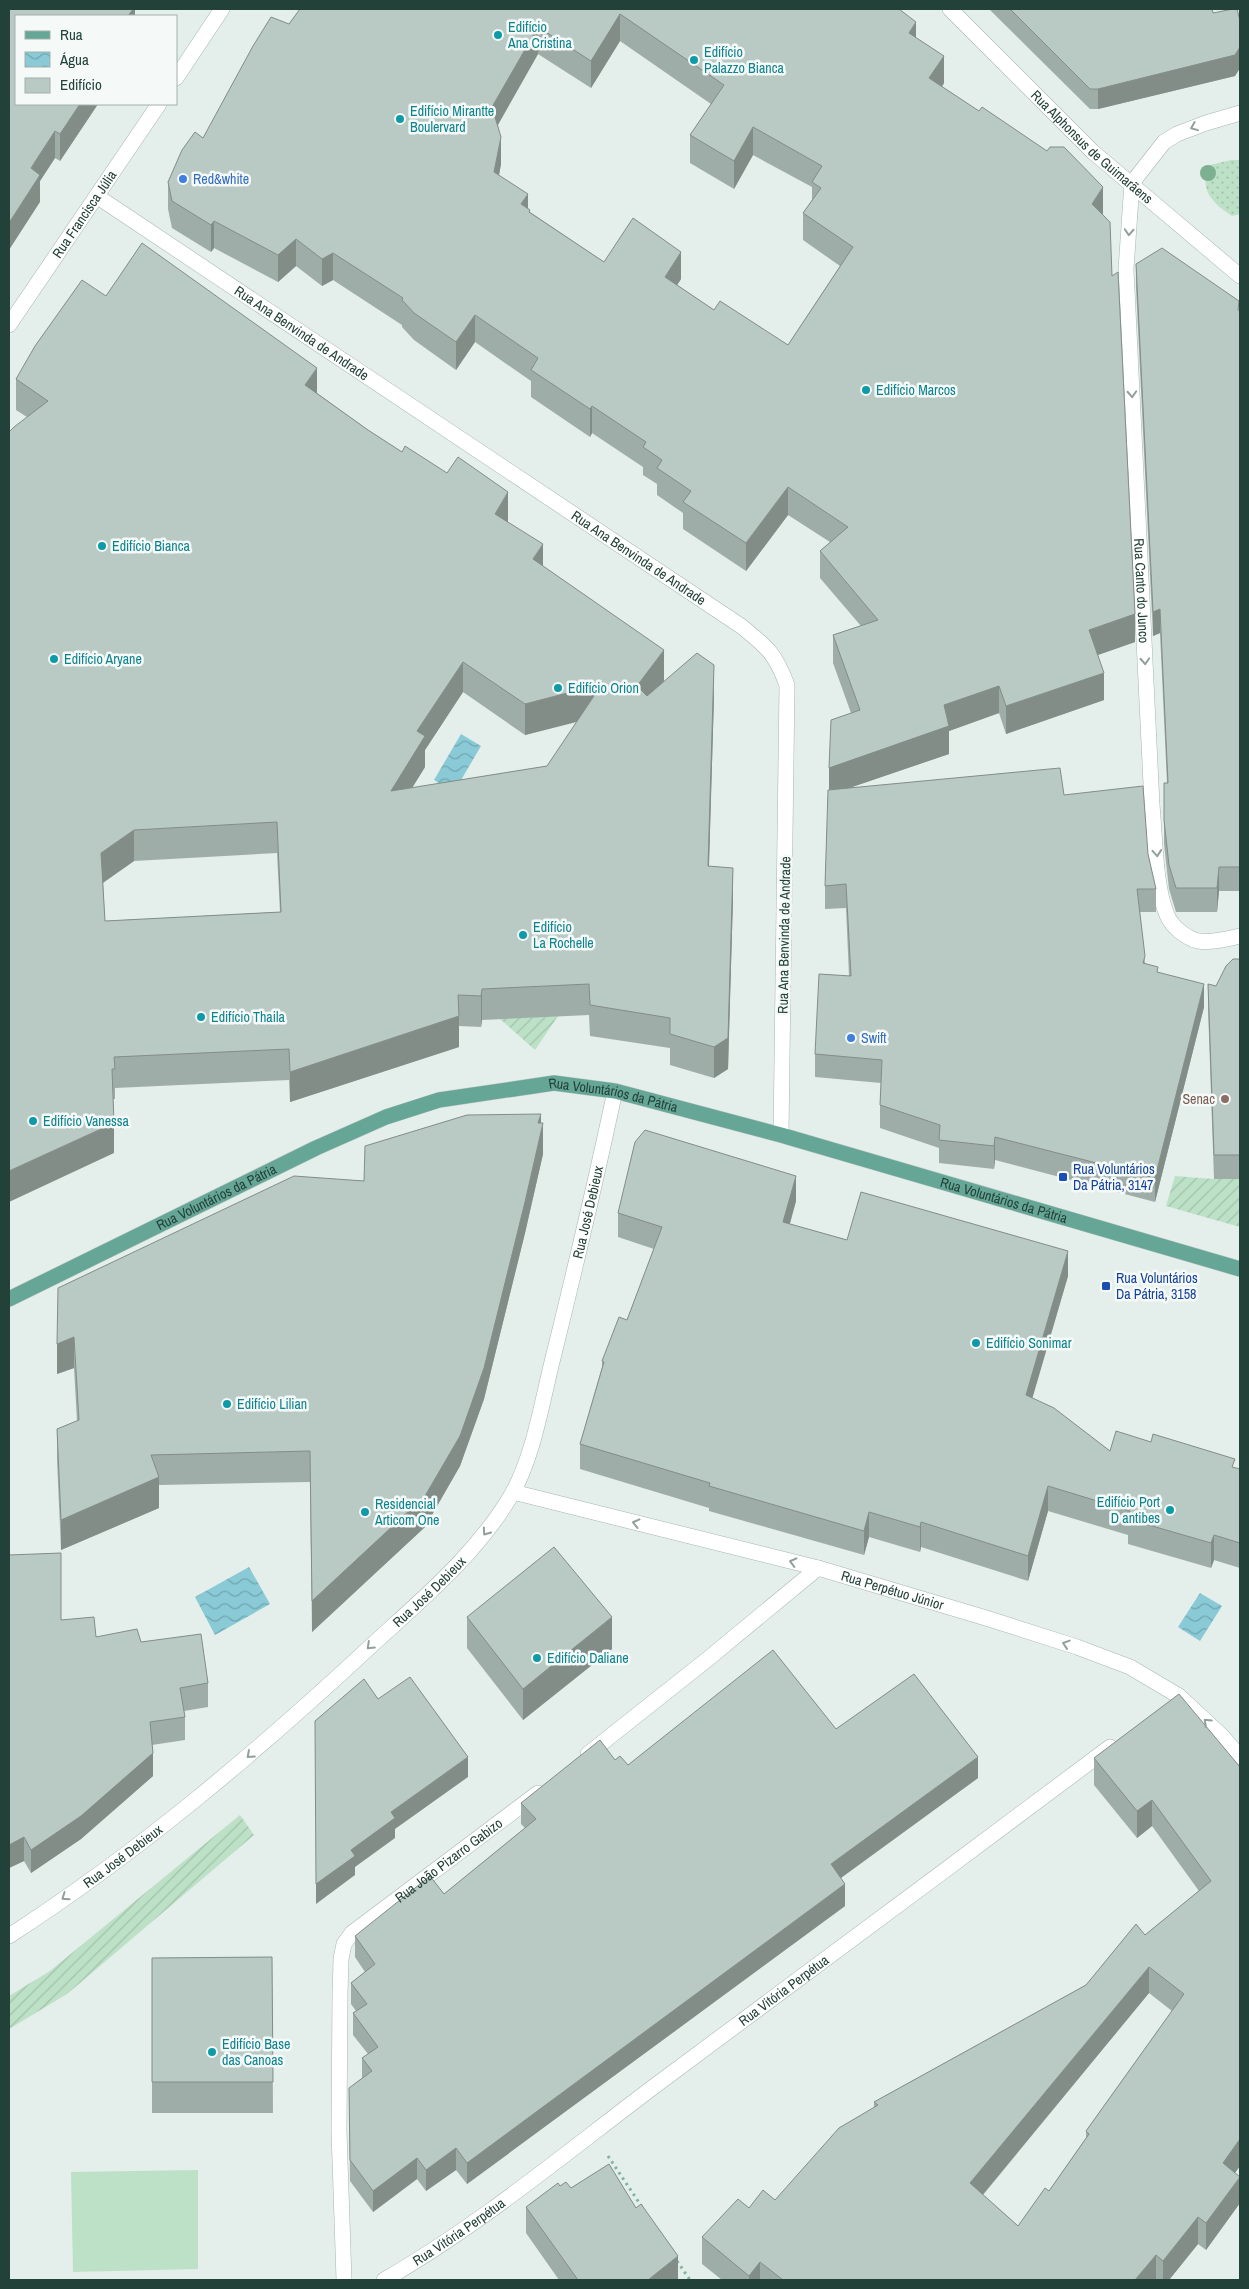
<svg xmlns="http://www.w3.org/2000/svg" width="1249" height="2289" viewBox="0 0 1249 2289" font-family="'Archivo Narrow',sans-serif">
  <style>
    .grass { fill: url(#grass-dots) }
    .garden { fill: url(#garden-furrows) }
    .pitch { fill: #bce1c6 }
    .water { fill: url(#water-waves) }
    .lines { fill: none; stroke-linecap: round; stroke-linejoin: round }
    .minor-casing { stroke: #a6b7b1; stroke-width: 16 }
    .tertiary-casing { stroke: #a6b7b1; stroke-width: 16 }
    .primary-casing { stroke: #c1cac8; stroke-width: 16 }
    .path { stroke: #82b4a4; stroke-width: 3; stroke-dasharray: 2.5 4; stroke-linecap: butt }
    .minor { stroke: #fff; stroke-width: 15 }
    .tertiary { stroke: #fff; stroke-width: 15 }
    .primary { stroke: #66a696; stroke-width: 15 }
    .tree { fill: #7daf91 }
    .wall { fill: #9fada8; fill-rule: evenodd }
    .shaded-wall { fill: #828d88 }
    .building { fill: #b9c9c3; stroke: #828d88; fill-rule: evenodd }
    .oneway { stroke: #90a09c }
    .culture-dot { fill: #0f9aa8; stroke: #f5faf8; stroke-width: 2 }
    .shop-dot { fill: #3f7fe0; stroke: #f5faf8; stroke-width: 2 }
    .education-dot { fill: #8d6e63; stroke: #f5faf8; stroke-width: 2 }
    .transit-dot { fill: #1a4fb4; stroke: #f5faf8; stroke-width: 2 }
    .labels { text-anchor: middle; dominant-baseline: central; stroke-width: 5; stroke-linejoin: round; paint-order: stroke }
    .culture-label { font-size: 14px; fill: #0d838f; stroke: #f5faf8; text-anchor: start }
    .street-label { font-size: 14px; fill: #224139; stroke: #f5faf8 }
    .shop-label { font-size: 14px; fill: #366cbe; stroke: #f5faf8; text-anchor: start }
    .education-label { font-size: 14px; fill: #785e54; stroke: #f5faf8; text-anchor: end }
    .transit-label { font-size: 14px; fill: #164399; stroke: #f5faf8; text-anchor: start }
  </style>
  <defs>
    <pattern id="grass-dots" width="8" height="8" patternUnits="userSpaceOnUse" patternTransform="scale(1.25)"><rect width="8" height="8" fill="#bce1c6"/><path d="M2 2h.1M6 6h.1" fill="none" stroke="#a1c2ab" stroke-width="1.8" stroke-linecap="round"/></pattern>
    <pattern id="garden-furrows" width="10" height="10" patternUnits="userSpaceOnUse" patternTransform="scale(1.25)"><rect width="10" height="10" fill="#bce1c6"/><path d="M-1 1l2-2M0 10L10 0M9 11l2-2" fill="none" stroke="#a1c2ab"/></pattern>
    <pattern id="water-waves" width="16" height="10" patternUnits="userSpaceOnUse" patternTransform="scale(1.25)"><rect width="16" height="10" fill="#89cad6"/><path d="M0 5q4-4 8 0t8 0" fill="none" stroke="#70a6af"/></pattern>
  </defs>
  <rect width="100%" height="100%" fill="#e4eeea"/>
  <path class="grass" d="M1231,160h9v54l-8,2c-20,-13 -34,-27 -22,-51z"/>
  <path class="garden" d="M558,1016l-23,34 -35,-31z
    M1175,1176l38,3h27v48l-74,-21z
    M240,1815l14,20 -187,159 -58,35v-33l41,-25z"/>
  <path class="pitch" d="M198,2170v99l-125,3 -2,-100z"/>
  <path class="water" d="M461,734l20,12 -27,46 -20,-12z
    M249,1567l21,37 -55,31 -20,-38z
    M1200,1593l22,13 -22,35 -22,-14z"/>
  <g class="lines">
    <g class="minor-casing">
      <g id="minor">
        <path id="s1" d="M950,9l143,143 147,124"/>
        <path d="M176,78l46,-69"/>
        <path id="s2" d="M1240,113l-34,10 -29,11 -13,8 -32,41 -6,86 26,536c3,31 3,82 15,110 5,12 19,23 31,26 14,2 29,-2 42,-5"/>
        <path id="s3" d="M98,197l643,429c26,21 34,27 46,59l-6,450"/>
        <path id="s4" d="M9,325l150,-221"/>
        <path d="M588,1754l121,-96 109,-90"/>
        <path id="s5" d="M344,2280l-5,-149 1,-136 1,-36 3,-15 8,-11 186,-140"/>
        <path id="s6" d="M384,2280c97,-56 183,-128 272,-195 151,-112 303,-225 454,-338"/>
      </g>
    </g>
    <g class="tertiary-casing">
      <g id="tertiary">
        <path id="s7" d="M513,1492l305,76 168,50 91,29 53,20 49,29 43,40 18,21"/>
        <path id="s8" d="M9,1936c130,-84 249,-185 362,-290 51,-47 106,-92 141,-152 22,-39 30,-93 41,-136 22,-89 43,-178 62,-267"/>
      </g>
    </g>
    <g class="primary-casing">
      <g id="primary">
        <path id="s9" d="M9,1299l307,-151 70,-31 53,-17 115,-17 61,8 166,44 459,134"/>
      </g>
    </g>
    <path class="path" d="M608,2156l34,51
      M677,2261l13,19"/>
    <use href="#minor" class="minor"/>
    <use href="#tertiary" class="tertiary"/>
    <use href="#primary" class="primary"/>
  </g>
  <circle class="tree" cx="1208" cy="173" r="8"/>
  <path class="wall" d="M9,9h126v7h-119l82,88 -38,57 -5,-3 -15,23v21z
    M300,9h599l45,74 -2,4 161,127 9,62 23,366 -37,13 6,45 -98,34 -7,-21 -50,18v23l-98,33 213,8 84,59 8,35v23h-16l5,51 13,9 46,35 -49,195 -160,-42 -1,9 -55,-6v-15l-59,-20v-23l1,-22 -66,-6v-23l34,-78 -3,-68 -21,1v-23l4,-97 22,-76 -18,-50v-28l28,-9 -41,-48v-27l10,-9 -42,-27 -42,56 -63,-42v-16l-26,-18v-11l-14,-9v-8l-51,-34 -2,4 -59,-40v-16l-56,-39 -19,28 -42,-30 -12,-13v-2l-69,-45 -11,6 -26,-20 -18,16 -64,-34 -3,4 -39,-24 -4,-19v-27l35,-44 86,-114zM620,41l91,63 -21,31v28l44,26 19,-34 59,32v13l-9,13v27l37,26 -52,79 -74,-35 -37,-25 4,-6 -77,-17 -74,-50 -2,-3 -29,-33 2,-12 -3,-39 40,-71 53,34z
    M989,9h223l1,4 27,8v47l-5,8 -137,33h-8z
    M1136,264l104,47v580h-21l-2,21h-41l-7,-23 -5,-45v-61h3l-7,-150 -7,3 -17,-348z
    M106,296l211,97 51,37 140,92 35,44 121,115 50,15 -5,170 24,32 -5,171 -14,9 -44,-13v-17l-80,-12 -1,-21 -107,5 -1,7 -22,-1v21l-169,55 -1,-22 -174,8v11h-2l1,54 -87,-736 -11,-7v-31zM463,692l62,43 52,-13 -30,44 -135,22 13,-21v-17zM277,853l3,59 -175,9 -2,-38 31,-22z
    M1240,959v220h-26l-6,-171v-24l8,2z
    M541,1123l2,31 -18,79 -41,166 -24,67 -35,61 -113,105 -2,-150 -151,3v23l-98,42 -4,-90v-31l20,-8 -3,-53 -17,6v-30l307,-163z
    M796,1201l-6,23 57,16 221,36 -36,122 78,53 125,17 5,1v99l-26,-8 -3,8 -83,-24v-9l-80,-24 -20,70 -107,-34 -1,5 -51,-15 -5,18 -155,-44v-3l-129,-39v-25l22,-77v-6l25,-41 27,-71 -36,-12v-24z
    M467,1617l145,32 -89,71 -56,-72z
    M61,1620l35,17 45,5 67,41v24l-24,4 1,6v23l-33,5 1,31 -72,63 -50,34 -7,-12 -15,7z
    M836,1729l142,49 -137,100 4,28 -378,278 -11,-14 -30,21 -9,-12 -44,33 -23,-31 -1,-93 13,-10v-20l6,-4 -15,-19v-22l3,-2 -5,-7v-21l14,-11 -10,-15v-21l89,-42 81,-66 -4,-4v-21l94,-43 13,5z
    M1094,1758l146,9 -5,406 5,30 -34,47 -8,-6 -29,36h-447l-20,-16v-27l47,-29 26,-8 99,-92v-6l212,-117 59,-50 54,-44 -47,-65 -15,12 -43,-53zM1149,1993l23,18 -86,120v7l-37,53 -31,35 -35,-31z
    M272,1957l1,156h-121v-155z
    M560,2186l11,2 107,92h-119l-33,-47v-26z"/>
  <path class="shaded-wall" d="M133,9h2v7h-7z
    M620,14v27l-29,47v-27z
    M916,22v27l-7,-16z
    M538,27v27l-46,81v-28z
    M1240,47v21l-5,8 -137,33v-20z
    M944,56v27l-15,23v-28z
    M80,104h18l-38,57v-27z
    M753,127v28l-19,34v-28z
    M55,131v27l-15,23v21l-31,48v-27l22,-55z
    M501,137v27l-7,36v-28z
    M1103,187v28l-11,-11z
    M528,194v28l-7,-18z
    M214,221v27l-3,4v-27z
    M296,239v27l-18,16v-27z
    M681,252v27l-16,25v-27z
    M333,253v27l-11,6v-27z
    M475,315v27l-19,28v-28z
    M317,368v31l-12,-14z
    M592,406v27l-2,4v-28z
    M788,487v28l-42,56v-28z
    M508,492v31l-13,-9z
    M543,544v31l-10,-16z
    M1160,609v24l-7,3v-24z
    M1135,614v28l-46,16v-28z
    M664,650v31l-27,36v-31z
    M463,662v30l-38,58v17l-34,55v-31l26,-60z
    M714,665v31l-6,201v-31z
    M1104,673v27l-98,34v-28z
    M602,684v31l-77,20v-31z
    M999,686v27l-50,18v23l-120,41v-27l115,-63z
    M134,830v31l-33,23v-31z
    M1219,867v24l-2,21v-24z
    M733,868v30l-5,171 -14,9v-31z
    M1204,984v23l-49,195v-24z
    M482,989v31l-1,7v-31z
    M459,1016v31l-169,55v-30z
    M541,1114v19l2,-10v31l-18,79 -41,166 -24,67 -35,61 -113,105v-31l226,-478z
    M114,1123v30l-105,49v-31z
    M995,1137v23l-1,9v-23z
    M796,1176v25l-13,46v-25z
    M1068,1251v25l-42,144v-25z
    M74,1337v31l-17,6v-30z
    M159,1477v31l-98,42v-30z
    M1048,1486v25l-20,70v-25z
    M869,1512v25l-5,18v-24z
    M921,1522v25l-1,5v-25z
    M1214,1535v25l-3,8v-25z
    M612,1617v32l-89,71v-31z
    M153,1753v23l-72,63 -50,34v-23z
    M468,1757v20l-73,52v9l-40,29v8l-39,29v-20l35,-34 40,-38z
    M978,1757v21l-147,107v-21z
    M1152,1800v26l-15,12v-27z
    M24,1837v24l-15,7v-23z
    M845,1884v22l-378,278v-21z
    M1149,1967v26l-179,217v-27z
    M1240,2139v27l-17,24v-27z
    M456,2148v22l-30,21v-21z
    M417,2158v21l-44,33v-21z
    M1240,2177v26l-34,47v-27z
    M1198,2217v27l-29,36h-6v-19z
    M1156,2255v25h-21z
    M678,2256v24h-30z
    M760,2262v18h-11v-4z"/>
  <path class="building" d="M9,9h124l-5,7h-112v88h64l-20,30 -5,-3 -24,37 9,7 -31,48z
    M300,9h599l17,13 -7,11 35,23 -15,22 50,33 3,-4 65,44 3,-4h14l39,40 -11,17 18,18 2,54 6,-4 17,342 -46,16 15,43 -98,33 -7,-20 -55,19 5,21 -120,42 2,-48 29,-10 -27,-75 45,-15 -58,-69 28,-24 -60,-40 -42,56 -63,-41 8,-11 -34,-23 5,-8 -19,-13 3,-5 -54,-36 -2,3 -59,-39 7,-12 -63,-43 -19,27 -42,-29 -12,-13 1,-2 -70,-45 -11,6 -26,-20 -18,16 -64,-34 -3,4 -39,-24 -4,-19 14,-32 13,-18 8,6 50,-92 18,-29 18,7zM620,14l104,71 -34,50 44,26 19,-34 69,39 -10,16 9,6 -18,25 50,34 -65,98 -68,-44 -6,9 -49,-33 16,-25 -48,-34 -29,44 -75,-50 1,-2 -9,-6 7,-10 -34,-22 7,-35 -9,-30 46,-80 53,34z
    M1010,9h202l1,4 20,-4h4l3,12v26l-5,8 -137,34h-8z
    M142,243l175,125 -12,17 63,45 34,22 3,-6 42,27 11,-16 50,35 -13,22 48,30 -10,15 131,91 -27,36 10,10 50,-43 17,12 -6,201 25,2 -5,170 -14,9 -44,-13v-16l-80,-13 -1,-21 -107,5 -1,7 -23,-1 1,21 -169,56 -1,-23 -175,8 1,12h-3l2,54 -105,48v-739l5,-5 34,-26 -32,-22 19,-33 47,-66 24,16zM463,662l62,42 77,-20 -55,82 -156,25 34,-55 -8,-5zM277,822l4,90 -176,9 -4,-68 33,-23z
    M1162,248l77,53 -1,9 2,1v556h-21l-2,21h-41l-7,-23 -5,-45v-37h4l-8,-174 -7,3 -17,-348z
    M1060,768l4,27 79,-9 5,68 8,35h-19l8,67 -2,7 15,4 -1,5 47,12 -49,194 -160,-41 -1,9 -55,-6 1,-15 -60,-20 2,-45 -67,-6 4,-80 32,2 -5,-92 -21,2 3,-96z
    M1233,959h7v196h-26l-6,-171 8,2 10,-20z
    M541,1114l-3,9h5l-18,79 -41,166 -24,68 -35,60 -113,105 -2,-150 -159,4 8,22 -98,43 -4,-91 22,-9 -5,-83 -17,7 1,-56 236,-112 70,5 1,-35 102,-31z
    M645,1130l151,46 -13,46 64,18 14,-48 207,59 -42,144 28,13 56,43 6,-20 35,11 2,-8 82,25 -3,8 8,2v74l-26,-8 -3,8 -83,-24 2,-8 -82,-25 -20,70 -107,-34 -1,5 -51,-15 -5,19 -155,-45 1,-3 -130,-39 24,-82 -2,-1 17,-44 8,3 35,-93 -44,-14 17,-71z
    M554,1547l58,70 -89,72 -56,-72z
    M61,1553v67l33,-3 2,20 41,-8 4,13 60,-8 7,49 -28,5 5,29 -35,5 3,31 -72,63 -50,34 -7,-13 -15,8v-290z
    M773,1650l63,79 78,-55 64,83 -147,107 14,20 -378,279 -11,-15 -30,22 -9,-12 -44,33 -23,-31 -1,-72 23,-17 -10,-13 16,-11 -25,-34 14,-9 -16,-21 24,-19 -20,-28 75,-60 14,18 92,-75 -15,-16 79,-63 15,20 5,-4 8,9z
    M410,1677l58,80 -77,55 4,6 -44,32 4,6 -39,28 -1,-163 49,-42 14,20z
    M1179,1694l61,73v372l-17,24 17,14 -34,46 -8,-6 -35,44 -7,-6 -21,25h-352l-23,-18 -11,14 -47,-39 36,-38 11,9 14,-18 12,10 64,-72 39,-23 -4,-3 212,-117 50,-61 9,11 66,-54 -59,-81 -15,11 -43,-53zM1149,1967l35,27 -98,137 3,3 -40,57 -4,-3 -27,38 -48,-43z
    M272,1957l1,125h-121v-124z
    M609,2164l27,44 5,-4 37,52 -30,24h-70l-52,-73 32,-24 2,3 6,-4 5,6z"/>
  <defs><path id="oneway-chevron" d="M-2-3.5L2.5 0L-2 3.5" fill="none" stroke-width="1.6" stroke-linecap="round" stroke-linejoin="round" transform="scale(1.25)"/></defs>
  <g class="oneway">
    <use href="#oneway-chevron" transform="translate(1194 127) rotate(158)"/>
    <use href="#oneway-chevron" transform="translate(1129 232) rotate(93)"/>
    <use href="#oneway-chevron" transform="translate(1132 394) rotate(87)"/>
    <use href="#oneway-chevron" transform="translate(1145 661) rotate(87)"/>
    <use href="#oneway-chevron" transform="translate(1157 853) rotate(85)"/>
    <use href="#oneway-chevron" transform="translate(636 1523) rotate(-166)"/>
    <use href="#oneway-chevron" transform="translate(486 1532) rotate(125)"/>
    <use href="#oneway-chevron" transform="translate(793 1562) rotate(-166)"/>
    <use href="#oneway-chevron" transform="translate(1066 1644) rotate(-162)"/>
    <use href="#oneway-chevron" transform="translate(370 1646) rotate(137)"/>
    <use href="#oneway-chevron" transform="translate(1207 1722) rotate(-137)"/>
    <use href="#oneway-chevron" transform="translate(250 1755) rotate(138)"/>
    <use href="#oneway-chevron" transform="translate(65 1897) rotate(145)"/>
  </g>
  <g class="culture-dot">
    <circle cx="498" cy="35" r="5"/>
    <circle cx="694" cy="60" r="5"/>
    <circle cx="400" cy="119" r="5"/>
    <circle cx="866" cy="390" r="5"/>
    <circle cx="102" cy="546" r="5"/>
    <circle cx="54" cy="659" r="5"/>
    <circle cx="558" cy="688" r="5"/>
    <circle cx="523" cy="935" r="5"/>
    <circle cx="201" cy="1017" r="5"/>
    <circle cx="33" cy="1121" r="5"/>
    <circle cx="976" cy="1343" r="5"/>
    <circle cx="227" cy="1404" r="5"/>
    <circle cx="1170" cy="1510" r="5"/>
    <circle cx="365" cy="1512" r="5"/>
    <circle cx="537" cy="1658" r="5"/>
    <circle cx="212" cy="2052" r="5"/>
  </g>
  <g class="shop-dot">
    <circle cx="183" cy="179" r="5"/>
    <circle cx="851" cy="1038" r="5"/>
  </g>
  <circle class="education-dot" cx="1225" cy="1099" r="5"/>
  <g class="transit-dot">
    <rect x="1058" y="1172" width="10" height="10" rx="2.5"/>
    <rect x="1101" y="1281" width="10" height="10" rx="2.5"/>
  </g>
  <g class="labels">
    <g class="culture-label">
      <text x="508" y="27">Edifício<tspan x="508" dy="16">Ana Cristina</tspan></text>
      <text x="704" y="52">Edifício<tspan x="704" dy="16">Palazzo Bianca</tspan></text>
      <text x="410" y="111">Edifício Mirantte<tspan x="410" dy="16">Boulervard</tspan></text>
      <text x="876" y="390">Edifício Marcos</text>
      <text x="112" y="546">Edifício Bianca</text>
      <text x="64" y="659">Edifício Aryane</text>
      <text x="568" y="688">Edifício Orion</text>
      <text x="533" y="927">Edifício<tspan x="533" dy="16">La Rochelle</tspan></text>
      <text x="211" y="1017">Edifício Thaila</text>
      <text x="43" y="1121">Edifício Vanessa</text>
      <text x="986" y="1343">Edifício Sonimar</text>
      <text x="237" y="1404">Edifício Lilian</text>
      <text x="1160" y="1502" text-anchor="end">Edifício Port<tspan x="1160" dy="16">D antibes</tspan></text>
      <text x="375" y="1504">Residencial<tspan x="375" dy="16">Articom One</tspan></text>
      <text x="547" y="1658">Edifício Daliane</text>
      <text x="222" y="2044">Edifício Base<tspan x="222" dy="16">das Canoas</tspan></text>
    </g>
    <g class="street-label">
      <text stroke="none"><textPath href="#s1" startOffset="198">Rua Alphonsus de Guimarãens</textPath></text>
      <text stroke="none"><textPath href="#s4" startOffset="134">Rua Francisca Júlia</textPath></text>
      <text stroke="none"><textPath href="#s3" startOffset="245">Rua Ana Benvinda de Andrade</textPath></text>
      <text stroke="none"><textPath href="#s3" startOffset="650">Rua Ana Benvinda de Andrade</textPath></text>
      <text stroke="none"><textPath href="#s2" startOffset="542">Rua Canto do Junco</textPath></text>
      <text transform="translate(784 935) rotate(-89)">Rua Ana Benvinda de Andrade</text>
      <text stroke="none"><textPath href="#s9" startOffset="651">Rua Voluntários da Pátria</textPath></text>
      <text stroke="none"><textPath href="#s9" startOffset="231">Rua Voluntários da Pátria</textPath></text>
      <text stroke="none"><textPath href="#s9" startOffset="1056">Rua Voluntários da Pátria</textPath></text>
      <text stroke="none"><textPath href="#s8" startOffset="965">Rua José Debieux</textPath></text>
      <text stroke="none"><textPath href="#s7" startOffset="392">Rua Perpétuo Júnior</textPath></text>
      <text stroke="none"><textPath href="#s8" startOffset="544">Rua José Debieux</textPath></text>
      <text stroke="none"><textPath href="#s8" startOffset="139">Rua José Debieux</textPath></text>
      <text stroke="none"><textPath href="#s5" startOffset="471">Rua João Pizarro Gabizo</textPath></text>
      <text stroke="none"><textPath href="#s6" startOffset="494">Rua Vitória Perpétua</textPath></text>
      <text stroke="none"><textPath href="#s6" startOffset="89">Rua Vitória Perpétua</textPath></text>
    </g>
    <g class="shop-label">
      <text x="193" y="179">Red&amp;white</text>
      <text x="861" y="1038">Swift</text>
    </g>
    <g class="education-label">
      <text x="1215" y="1099">Senac</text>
    </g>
    <g class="transit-label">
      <text x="1073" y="1169">Rua Voluntários<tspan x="1073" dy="16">Da Pátria, 3147</tspan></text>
      <text x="1116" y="1278">Rua Voluntários<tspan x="1116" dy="16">Da Pátria, 3158</tspan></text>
    </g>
  </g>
  <rect width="1249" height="2289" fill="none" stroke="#224139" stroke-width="20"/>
  <rect x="15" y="15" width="162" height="90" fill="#f5faf8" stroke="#a1b0ac"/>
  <rect x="25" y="31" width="25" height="8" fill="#66a696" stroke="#a1b0ac"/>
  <text x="60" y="40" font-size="15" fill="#224139">Rua</text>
  <rect x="25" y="52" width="25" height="15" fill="url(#water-waves)" stroke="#a1b0ac"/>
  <text x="60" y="65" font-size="15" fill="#224139">Água</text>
  <rect x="25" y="78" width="25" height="15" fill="#b9c9c3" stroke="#a1b0ac"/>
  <text x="60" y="90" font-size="15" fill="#224139">Edifício</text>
</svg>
